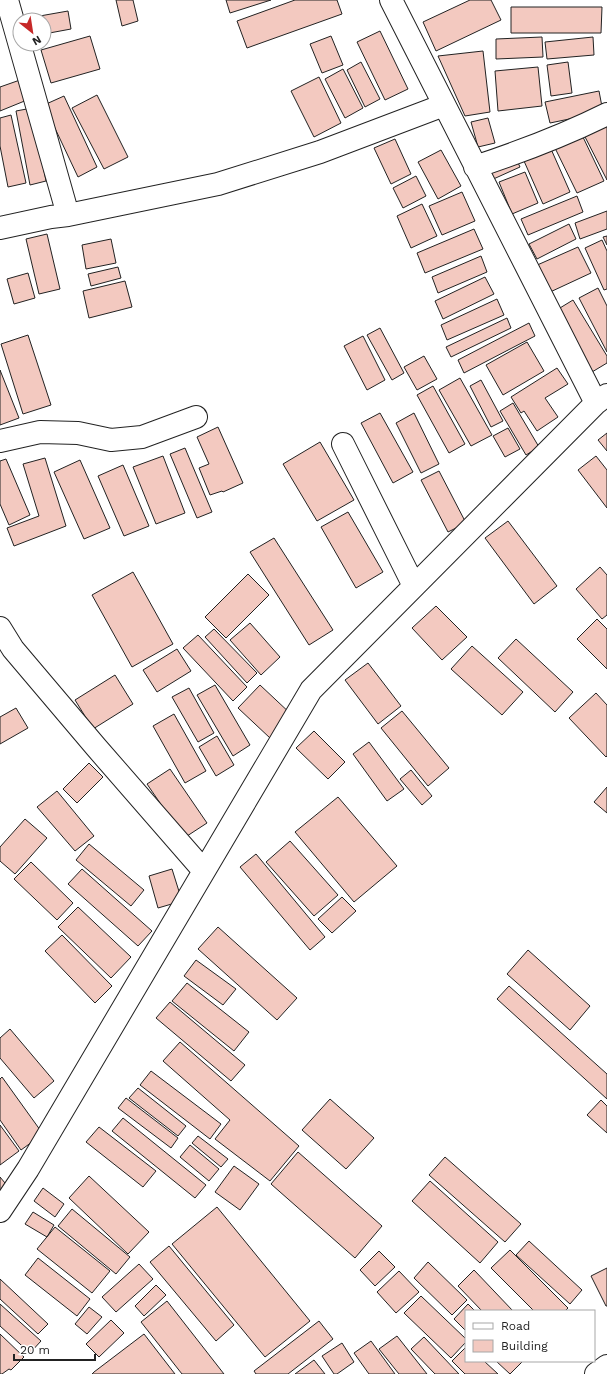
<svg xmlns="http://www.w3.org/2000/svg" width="607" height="1374" viewBox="0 0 607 1374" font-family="'Work Sans',sans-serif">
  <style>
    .building { fill: #f3c9c0; stroke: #222 }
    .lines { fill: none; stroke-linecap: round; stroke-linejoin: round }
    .minor-casing { stroke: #222; stroke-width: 24 }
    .tertiary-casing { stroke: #222; stroke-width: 24 }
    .minor { stroke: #fff; stroke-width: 22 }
    .tertiary { stroke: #fff; stroke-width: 22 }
  </style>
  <rect width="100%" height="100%" fill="#fff"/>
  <path class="building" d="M116,0h17l5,21 -16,5z
    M226,0h45l-41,13z
    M295,0h42l5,14 -95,34 -10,-27z
    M470,0h21l10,20 -65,31 -13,-29z
    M511,7h91l-1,26h-90z
    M68,11l3,18 -27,5v-14h-10v-3z
    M380,31l28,58 -23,11 -28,-58z
    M90,36l10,33 -49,14 -10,-33z
    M331,36l12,29 -21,8 -12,-29z
    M542,37l1,20 -47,2v-20z
    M593,37l1,18 -47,4 -2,-17z
    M483,51l7,61 -25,4 -27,-60z
    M361,62l19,37 -15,8 -18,-37z
    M568,62l4,31 -21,3 -4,-31z
    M538,67l4,39 -44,5 -3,-40z
    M343,69l20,39 -18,10 -20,-39z
    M319,77l22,46 -27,14 -23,-46z
    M20,80l7,20 -27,11v-24z
    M599,91l4,21 -53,11 -5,-21z
    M97,95l31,62 -24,12 -32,-61z
    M64,96l33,71 -19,10 -34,-72z
    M32,108l14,73 -16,4 -14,-74z
    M11,115l15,68 -18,4 -8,-41v-28z
    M607,116v64l-26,-51z
    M488,118l7,25 -17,4 -7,-25z
    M582,135l22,46 -27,12 -22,-45z
    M395,139l16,35 -20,10 -17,-36z
    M551,149l19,43 -27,12 -19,-43z
    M441,150l20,36 -23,13 -20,-37z
    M514,154l6,13 -31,14 -6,-13z
    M525,172l13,31 -26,11 -13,-32z
    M416,176l10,20 -23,12 -10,-20z
    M462,192l13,29 -33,14 -13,-29z
    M577,196l6,16 -55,23 -7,-16z
    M422,204l15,32 -26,12 -14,-32z
    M607,211v18l-27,10 -5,-16z
    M569,224l7,15 -39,20 -8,-15z
    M474,229l9,20 -58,24 -8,-20z
    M47,234l13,55 -21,5 -13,-55z
    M607,236v9l-4,-8z
    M111,239l5,24 -30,6 -4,-24z
    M602,240l5,11v38l-3,1 -19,-42z
    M578,247l13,26 -43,20 -13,-27z
    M481,256l6,16 -49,21 -6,-16z
    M118,267l3,11 -30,8 -3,-12z
    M28,273l7,25 -21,6 -7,-25z
    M485,277l9,17 -51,25 -8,-18z
    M125,281l7,26 -43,11 -6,-27z
    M598,288l9,18v46l-28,-54z
    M497,299l7,16 -57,25 -6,-15z
    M573,300l34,56v7l-15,9 -37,-61z
    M507,318l4,10 -60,29 -5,-10z
    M529,323l6,13 -71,37 -6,-13z
    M380,328l24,45 -12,7 -25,-45z
    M28,335l23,70 -28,9 -22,-70z
    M363,336l22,44 -18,10 -23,-44z
    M527,342l17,29 -41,24 -17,-30z
    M424,356l13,23 -20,11 -13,-23z
    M557,368l11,16 -23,14 13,19 -21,14 -13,-20 -3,2 -10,-16z
    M0,370l19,48 -19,7z
    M460,378l32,57 -21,11 -32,-56z
    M481,380l22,41 -12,6 -21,-41z
    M433,386l32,58 -16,9 -32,-58z
    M513,403l26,44 -13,8 -26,-44z
    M380,413l33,59 -20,11 -32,-60z
    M414,413l25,51 -18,9 -25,-50z
    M218,427l25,56 -20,9 -1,-1 -12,4 -11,-27 10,-4 -12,-27z
    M508,428l12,21 -15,8 -12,-21z
    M607,433v18l-9,-11z
    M320,442l34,58 -37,21 -34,-57z
    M185,448l27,64 -15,6 -27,-64z
    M163,456l22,57 -29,11 -23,-57z
    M596,456l11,14v38l-29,-38z
    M45,458l21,68 -52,20 -7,-18 32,-12 -16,-52z
    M6,459l24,56 -21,10 -9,-21v-43z
    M80,460l30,68 -26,11 -30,-67z
    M123,465l26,61 -25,10 -26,-60z
    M439,471l27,52 -18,9 -27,-52z
    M348,512l35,60 -27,16 -35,-61z
    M508,521l49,65 -23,18 -49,-66z
    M274,538l59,92 -24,15 -59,-93z
    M600,567l7,8v40l-5,4 -26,-30z
    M133,572l40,72 -41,23 -40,-72z
    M248,574l21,21 -43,43 -21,-21z
    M436,606l31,31 -25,23 -30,-32z
    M597,619l10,10v40l-30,-30z
    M250,623l30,34 -19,18 -31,-35z
    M214,629l43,44 -10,10 -42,-46z
    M198,635l49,52 -14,14 -50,-53z
    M516,639l57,53 -18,20 -57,-54z
    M472,646l51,46 -21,23 -51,-46z
    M177,649l14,22 -34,21 -14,-22z
    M368,663l33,43 -23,18 -33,-44z
    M115,675l18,29 -40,25 -18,-29z
    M215,685l35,60 -17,11 -36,-61z
    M260,685l32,30 -22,23 -32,-30z
    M189,688l25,45 -16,9 -26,-45z
    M596,693l11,12v51l-1,1 -37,-39z
    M16,708l12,20 -28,16v-27z
    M402,711l47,57 -21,18 -47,-58z
    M174,714l32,57 -21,12 -32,-57z
    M314,731l31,31 -17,17 -32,-31z
    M217,736l17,29 -18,11 -17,-29z
    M369,742l35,47 -17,12 -34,-47z
    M89,763l14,14 -26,26 -14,-14z
    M170,769l37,54 -23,15 -37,-54z
    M411,770l21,26 -10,9 -22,-26z
    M607,787v26l-13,-11z
    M57,791l37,45 -19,15 -38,-44z
    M338,797l59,69 -43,36 -59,-70z
    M25,819l22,19 -32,36 -15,-13v-14z
    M290,841l48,54 -24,21 -48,-54z
    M89,844l55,46 -13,16 -55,-46z
    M256,854l69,83 -15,13 -70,-83z
    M31,862l42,41 -16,17 -43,-41z
    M82,869l70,62 -14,15 -70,-62z
    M172,869l10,32 -24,7 -9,-32z
    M342,897l14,14 -24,22 -14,-14z
    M78,907l53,50 -20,21 -53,-51z
    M218,927l79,71 -20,22 -79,-71z
    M62,935l50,51 -17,17 -50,-52z
    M528,950l62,56 -20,24 -63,-56z
    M196,960l40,29 -13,16 -39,-29z
    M187,983l62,49 -15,19 -62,-50z
    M509,986l98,88v25l-110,-100z
    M170,1002l75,63 -14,16 -75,-63z
    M10,1029l44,52 -20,17 -34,-40v-20z
    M180,1042l119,104 -29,35 -55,-42 15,-19 -67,-59z
    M151,1071l70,53 -11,15 -70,-54z
    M2,1077l41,57 -22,16 -21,-30v-41z
    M138,1088l48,38 -8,10 -49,-38z
    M126,1098l52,40 -7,10 -53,-40z
    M330,1099l44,39 -28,31 -44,-39z
    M601,1100l6,6v27l-20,-18z
    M123,1118l83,67 -11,13 -83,-67z
    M0,1125l19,26 -19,14z
    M99,1127l57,44 -13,16 -57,-45z
    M198,1136l30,23 -7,8 -29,-24z
    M190,1145l29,24 -10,12 -29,-24z
    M298,1152l84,74 -27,32 -84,-74z
    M445,1157l76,67 -16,18 -76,-67z
    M234,1166l25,18 -19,26 -25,-18z
    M89,1176l60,56 -21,22 -59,-56z
    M0,1177l10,12 -10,8z
    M430,1181l68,61 -18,21 -68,-62z
    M43,1188l21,16 -9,13 -21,-16z
    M217,1207l93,114 -45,36 -93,-113z
    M72,1209l58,48 -14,17 -58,-48z
    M33,1212l21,13 -7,12 -22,-13z
    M55,1227l55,44 -18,22 -55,-44z
    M529,1241l53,49 -12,14 -54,-49z
    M169,1246l65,79 -18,16 -66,-79z
    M510,1250l58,58 -3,3h-31l-43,-43z
    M379,1251l16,16 -20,19 -15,-16z
    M38,1258l52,41 -13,17 -52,-41z
    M428,1262l39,38 -15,15 -38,-37z
    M139,1264l14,15 -37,33 -14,-15z
    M607,1268v38h-1l-15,-30z
    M474,1270l39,41h-31l-24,-25z
    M399,1271l20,21 -23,21 -19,-21z
    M0,1279l48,45 -10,10 -38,-35z
    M156,1285l10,10 -22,21 -9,-10z
    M421,1296l45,43v3l-15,16 -47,-45z
    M167,1301l57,73h-42l-41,-52z
    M0,1304l41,37 -11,12 -30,-27z
    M468,1304l7,7h-9v20l-12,-12z
    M89,1307l13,10 -15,17 -12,-10z
    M111,1320l13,13 -25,24 -13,-13z
    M319,1321l14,18 -45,35h-32l-2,-3z
    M0,1334l24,23 -13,13 -2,-1 -7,5h-2z
    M144,1334l31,40h-83l2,-2z
    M397,1336l30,38h-28l-20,-25z
    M424,1337l35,37h-24l-24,-25z
    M371,1341l24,33h-26l-15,-21z
    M342,1343l12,19 -17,12h-3l-12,-18z
    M466,1347v14h18l14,13h-33l-13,-13z
    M314,1360l11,14h-30z
    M496,1361h27l-13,13z"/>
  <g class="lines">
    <g class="minor-casing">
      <path id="minor" d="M7,0l61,215
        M391,0l205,403
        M475,167c45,-15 90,-32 132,-53
        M0,228l51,-11 17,-2 150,-31 102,-32 124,-47
        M0,441l40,-9 38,1 33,7 31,-3 54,-20
        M343,444l71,142
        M0,628l13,21 83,98 108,124
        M0,1211l28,-42 283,-479 285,-287 11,-8"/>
    </g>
    <g class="tertiary-casing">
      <path id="tertiary" d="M596,1374l11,-8"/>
    </g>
    <use href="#minor" class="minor"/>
    <use href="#tertiary" class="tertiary"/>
  </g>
  <rect x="465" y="1310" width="130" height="52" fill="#ffffff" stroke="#a7a7a7"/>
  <rect x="473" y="1323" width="20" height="6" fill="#ffffff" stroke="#a7a7a7"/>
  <text x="501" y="1330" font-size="12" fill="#222222">Road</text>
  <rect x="473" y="1340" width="20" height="12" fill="#f3c9c0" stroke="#a7a7a7"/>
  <text x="501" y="1350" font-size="12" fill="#222222">Building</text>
  <g transform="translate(32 32) rotate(150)"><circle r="19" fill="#ffffff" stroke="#a7a7a7"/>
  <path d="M0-3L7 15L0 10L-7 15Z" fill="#c62828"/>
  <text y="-6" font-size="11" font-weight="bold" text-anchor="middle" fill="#222222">N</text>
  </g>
  <path d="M14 1354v6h81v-6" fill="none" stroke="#222222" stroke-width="2"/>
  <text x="20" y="1354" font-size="12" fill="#222222" stroke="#ffffff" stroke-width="3" paint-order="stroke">20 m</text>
</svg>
